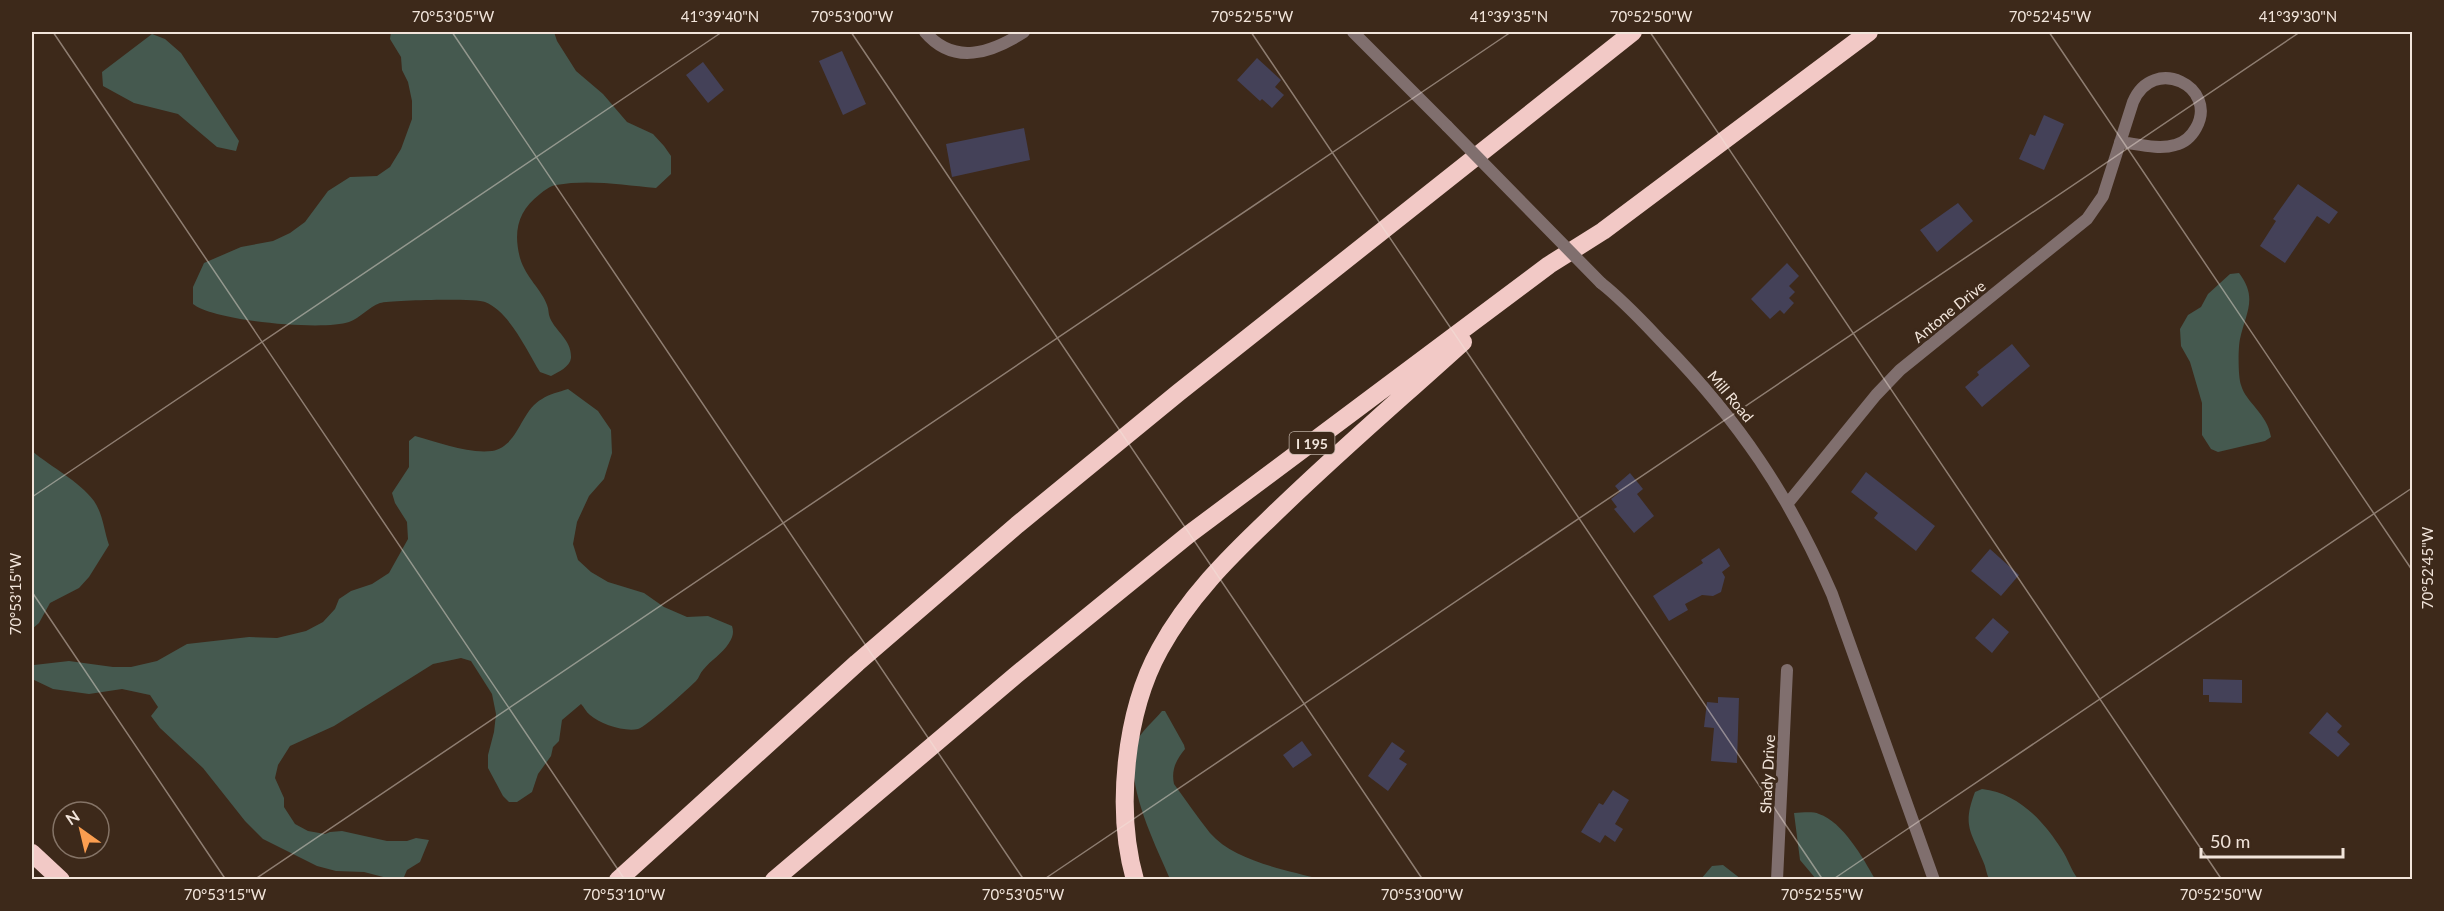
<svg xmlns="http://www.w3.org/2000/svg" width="2444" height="911" viewBox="0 0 2444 911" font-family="Lato,sans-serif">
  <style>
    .green { fill: #45594f }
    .building { fill: #444158 }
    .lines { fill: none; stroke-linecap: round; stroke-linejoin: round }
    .street { stroke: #806f6e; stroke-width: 12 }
    .highway { stroke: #f2c9c6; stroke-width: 18 }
    .street-bridge { stroke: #806f6e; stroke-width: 12 }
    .ticks { fill: none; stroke: #f2e5db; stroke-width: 1.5; stroke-opacity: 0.45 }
    .labels { text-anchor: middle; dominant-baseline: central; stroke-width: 6; stroke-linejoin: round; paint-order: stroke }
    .shield { fill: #3d291a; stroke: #bcada1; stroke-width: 1.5 }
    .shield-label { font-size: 14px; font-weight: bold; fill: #f2e5db }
    .street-label { font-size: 15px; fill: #f2e5db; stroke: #3d291a }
    .neatline { fill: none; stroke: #f2e5db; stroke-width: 2 }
    .ticks-label { font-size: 15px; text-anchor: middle; fill: #f2e5db }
  </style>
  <rect width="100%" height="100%" fill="#3d291a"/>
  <path class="green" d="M391,32h163l3,9 19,30 27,23 24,28 26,12 11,12 7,10v18l-15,14c-32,-3 -68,-9 -100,-3 -6,1 -11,5 -16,9 -22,17 -27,37 -20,64 6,20 22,32 27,47 2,4 1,9 3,13 6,14 22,22 21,40 -1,9 -13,14 -20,18l-11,-4c-13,-21 -31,-61 -55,-70 -9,-4 -94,-2 -105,1 -11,4 -20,15 -31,19 -26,9 -136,-1 -156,-18v-17l11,-24 37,-16 32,-6 17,-8 15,-11 23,-31 22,-14 27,-1 13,-9 11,-18 11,-30v-18l-4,-19 -6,-12 -1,-13 -11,-18z
    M152,34l13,5 16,14 58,88 -3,10 -19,-4 -39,-33 -44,-11 -31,-17 -1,-14z
    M2239,273c19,25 7,39 1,66 -2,9 -2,38 1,46 5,18 26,28 30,52l-6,4 -47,11 -7,-3 -9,-14v-32l-12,-41 -9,-16 -1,-17 8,-14 13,-8 7,-13 22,-20z
    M568,389l30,22 13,19 1,23 -8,26 -15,17 -12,26 -4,22 5,16 13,12 17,10 36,11 20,14 23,10 21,-1 24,10c2,6 1,11 -3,17 -7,11 -18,17 -26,27 -3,3 -4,8 -7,11 -8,8 -50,46 -58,48 -14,3 -38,-5 -48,-14 -4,-3 -6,-8 -9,-11l-19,16 -3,21 -6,6 -2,9 -13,18 -6,18 -15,10h-8l-6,-6 -15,-28v-13l6,-23 2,-18 -4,-20 -21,-33 -10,-3 -28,6 -99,62 -44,20 -12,19 -3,13 9,20v9l11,17 13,7 17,3 5,-2 12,-1 45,10h20l9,-3 13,2 -9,22 -13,8 -3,7 -13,2 -27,-7 -28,-1 -19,-5 -54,-27 -18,-18 -42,-53 -43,-40 -9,-12 7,-9 -8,-12 -28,-6 -33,5 -36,-5 -21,-10 2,-14 35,-4 44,6h18l26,-6 30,-17 62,-7 28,1 29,-7 17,-9 12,-13 4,-10 12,-8 21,-7 17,-11 19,-34 -1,-17 -12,-19 -3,-10 17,-26v-26l6,-5c23,6 53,18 77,15 27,-5 28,-40 50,-52 7,-5 17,-7 26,-10z
    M32,451c19,16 47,30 62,50 9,13 10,30 15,44l-20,32 -10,11 -29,15 -11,20 -7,6z
    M1162,711h3l19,34 1,4c-9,11 -14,21 -11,35 12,16 23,33 36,49 24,28 76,37 110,46h-150c-15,-35 -47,-98 -34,-136 4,-11 19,-23 26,-32z
    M1982,789c36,4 62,32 80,61 6,9 9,20 16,29h-89c-3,-6 -3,-12 -6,-18 -12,-30 -21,-35 -8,-69z
    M1794,813c7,0 18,-2 25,1 24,8 44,44 56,65h-59l-16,-19z
    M1723,865l18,14h-40l11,-13z"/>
  <path class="building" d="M842,51l24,53 -23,11 -24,-54z
    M1257,58l24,22 -6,7 9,8 -12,13 -10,-9 -2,2 -23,-21z
    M703,62l21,28 -16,13 -22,-28z
    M2044,115l20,9 -20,46 -25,-11 11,-25 5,2z
    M1024,128l6,32 -78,17 -6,-33z
    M2298,184l40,28 -9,12 -12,-8 -32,47 -25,-17 16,-25 -3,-2z
    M1958,203l15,18 -36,31 -17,-22z
    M1787,263l12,13 -10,10 6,6 -6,6 5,5 -10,11 -4,-4 -10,9 -19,-20z
    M2012,344l18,22 -48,41 -17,-20 14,-12 -2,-3z
    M1866,472l69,54 -19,25 -42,-33 4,-5 -27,-21z
    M1630,473l13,16 -6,5 17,22 -20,17 -20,-24 3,-2 -6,-8 9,-7 -5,-6z
    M1719,548l11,18 -8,6 3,5 -4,15 -8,4 -11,-1 -17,9 3,6 -19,11 -16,-25 50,-33 -2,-3z
    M1990,549l29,26 -18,21 -30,-25z
    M1993,618l16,14 -17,21 -17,-15z
    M2203,679l39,1v23l-33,-1v-7h-6z
    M1718,697l21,1 -2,65 -26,-2 3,-33 -10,-1 3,-25 11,1z
    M2327,712l15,14 -5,6 13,12 -12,13 -29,-24z
    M1302,741l10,14 -19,13 -10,-13z
    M1392,742l13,9 -6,8 8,5 -19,27 -20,-15z
    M1613,790l16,10 -14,24 8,5 -8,13 -10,-7 -5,8 -19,-11 18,-29 4,2z"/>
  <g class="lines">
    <path class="street" d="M925,32c29,34 66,21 99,0
      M1353,32l94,94
      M1601,283c23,18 43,40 63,61 75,77 125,151 168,250l102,286
      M1788,503l88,-108 24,-25 187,-151 16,-23 30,-94c20,-48 86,-15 63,26 -5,9 -12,15 -21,17 -16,5 -38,-1 -55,-3
      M1777,880l10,-210"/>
    <path class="highway" d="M32,853l29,27
      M618,880l239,-217 160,-138 161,-132 455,-361
      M774,880l242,-205 172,-140 361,-270 54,-34 266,-199
      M1135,880c-20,-70 -10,-168 25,-231 28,-51 67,-90 108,-129 63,-62 130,-119 195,-178"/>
    <path class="street-bridge" d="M1447,126l154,157"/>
  </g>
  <path class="ticks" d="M53,32l572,848M452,32l572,848M851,32l572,848M1251,32l572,848M1650,32l572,848M2049,32l363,538M32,497l690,-465M32,592l194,288M254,880l1257,-848M1043,880l1257,-848M1832,880l580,-392"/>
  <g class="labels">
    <rect class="shield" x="1289.5" y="432" width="45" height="22" rx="4.5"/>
    <g class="shield-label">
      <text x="1312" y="443">I 195</text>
    </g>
    <g class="street-label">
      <text transform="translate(1949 311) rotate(-39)">Antone Drive</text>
      <text transform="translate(1731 396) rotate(50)">Mill Road</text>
      <text transform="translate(1767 774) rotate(-87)">Shady Drive</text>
    </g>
  </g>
  <rect width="2444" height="911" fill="none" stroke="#3d291a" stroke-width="66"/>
  <g transform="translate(81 830) rotate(326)"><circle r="28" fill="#3d291a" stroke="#857467" stroke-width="1.5"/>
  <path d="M0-4.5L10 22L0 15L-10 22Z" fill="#fb9e50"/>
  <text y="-9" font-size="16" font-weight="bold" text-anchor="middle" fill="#f2e5db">N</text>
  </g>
  <path d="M2201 848v9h142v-9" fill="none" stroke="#f2e5db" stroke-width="3"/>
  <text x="2210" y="848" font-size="18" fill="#f2e5db" stroke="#3d291a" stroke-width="4.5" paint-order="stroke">50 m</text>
  <rect x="33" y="33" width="2378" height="845" class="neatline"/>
  <g class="ticks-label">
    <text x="453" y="22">70°53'05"W</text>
    <text x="720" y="22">41°39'40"N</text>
    <text x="852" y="22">70°53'00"W</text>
    <text x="1252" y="22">70°52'55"W</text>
    <text x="1509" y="22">41°39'35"N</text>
    <text x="1651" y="22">70°52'50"W</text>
    <text x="2050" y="22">70°52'45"W</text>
    <text x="2298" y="22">41°39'30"N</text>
    <text transform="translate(2428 568) rotate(-90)" y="5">70°52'45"W</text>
    <text transform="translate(16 594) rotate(-90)" y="5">70°53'15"W</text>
    <text x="225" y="900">70°53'15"W</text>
    <text x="624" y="900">70°53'10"W</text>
    <text x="1023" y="900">70°53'05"W</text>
    <text x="1422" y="900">70°53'00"W</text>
    <text x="1822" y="900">70°52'55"W</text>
    <text x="2221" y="900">70°52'50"W</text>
  </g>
</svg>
